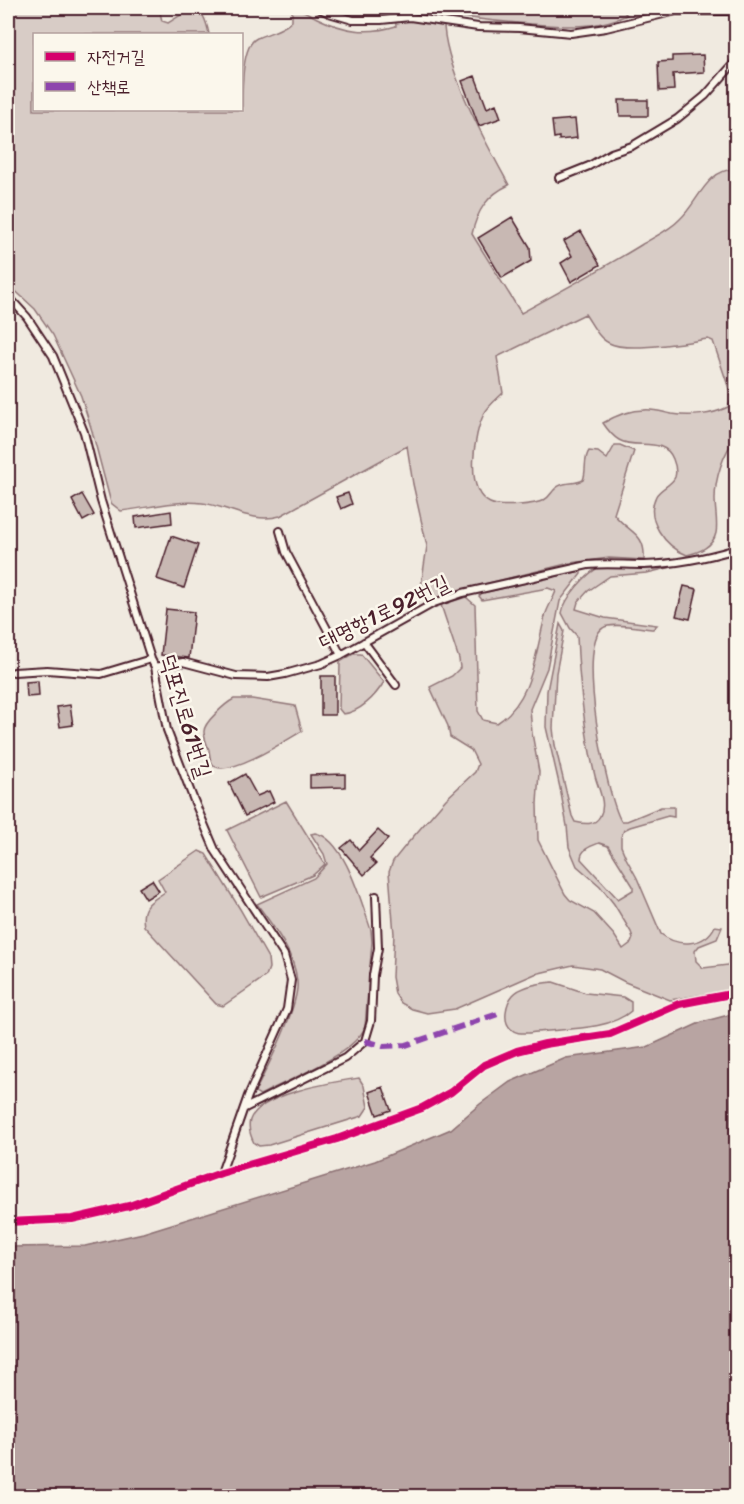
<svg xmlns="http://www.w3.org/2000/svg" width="744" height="1504" viewBox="0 0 744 1504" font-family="Sriracha,'Poor Story',sans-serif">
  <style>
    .green { fill: #d8ccc6; stroke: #917678; stroke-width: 1.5; fill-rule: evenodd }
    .water { fill: #b8a4a2; stroke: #8c6f72; stroke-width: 1.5 }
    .building { fill: #c8b8b3; stroke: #4a1f2b; stroke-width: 1.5 }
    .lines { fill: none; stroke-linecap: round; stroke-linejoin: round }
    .service-casing { stroke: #4a1f2b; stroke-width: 10 }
    .service { stroke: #fbf7ec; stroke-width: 6 }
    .quiet { stroke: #8e44ad; stroke-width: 6; stroke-dasharray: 12 6; stroke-linecap: butt }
    .cycleway-casing { stroke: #fbf7ec; stroke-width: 11 }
    .cycleway { stroke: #d6006c; stroke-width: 8 }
    .labels { text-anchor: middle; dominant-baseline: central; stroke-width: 5; stroke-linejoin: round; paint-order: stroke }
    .street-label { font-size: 22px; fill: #4a1f2b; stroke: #fbf7ec }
  </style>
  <rect width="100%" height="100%" fill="#f0eae0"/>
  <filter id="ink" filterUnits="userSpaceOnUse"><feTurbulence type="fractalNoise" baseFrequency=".0167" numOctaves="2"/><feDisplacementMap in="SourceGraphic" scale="12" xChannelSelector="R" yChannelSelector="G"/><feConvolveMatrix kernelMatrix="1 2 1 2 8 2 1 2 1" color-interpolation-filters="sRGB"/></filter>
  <g filter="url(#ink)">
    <path class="green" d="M8,8h151l3,13 6,2c25,-16 34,-23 41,11h-175v76h208c0,-17 -1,-65 15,-72 12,-5 26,-8 35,-17v-13c10,0 16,6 25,10 27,13 50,17 79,8l-1,-18h225l7,7c-32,15 -62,11 -96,9 -30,-2 -58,-5 -87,-10 -4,47 42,129 65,171 -22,10 -32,26 -37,49l49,79c40,-22 81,-44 120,-68 13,-8 29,-15 39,-26 18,-16 26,-50 56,-50v268c-13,17 -21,41 -21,62 0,11 3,24 1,34 -3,14 -17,19 -29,22 -21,-8 -43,-35 -31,-59 4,-8 16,-11 19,-19 2,-6 0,-13 -2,-18 -9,-23 -38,-9 -54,-19 -7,-4 -12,-11 -16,-17 12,-7 26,-13 41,-13 9,-1 18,2 28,4 18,3 40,1 56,-7l3,-7 -1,-8 -17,-51 -5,-2c-22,3 -81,14 -99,4 -11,-5 -17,-19 -24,-29l-88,43 6,36c-7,7 -14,12 -19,21 -10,19 -20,77 6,89 10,5 45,2 54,-3 8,-4 8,-12 17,-15 7,-3 15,-1 22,-5 4,-9 0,-21 6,-29l9,1 9,7 8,-14h5l14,6 -20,63c14,19 32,18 30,46l-35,-2 -39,5 -106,26 -30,10 -10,-1 -4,-5 7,-47 -14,-62 -6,-38 -127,70c-27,8 -52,-10 -78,-13 -26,-3 -55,5 -81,8l-10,-8 -19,-72 -11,-35 -28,-61 -18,-26 -27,-25z
      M600,567h72l-25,6 -37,3 -22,15 -10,11 -2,7 29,9 52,7 -4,4c-11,-1 -42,-7 -50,-1 -27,16 3,167 18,193h6l34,-14h13v10l-6,-1 -38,11 -6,3 -3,7v9l5,12 11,20 24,56c16,13 44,13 54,-8l7,1 -5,12 -18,7 -4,5 1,10 7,7 33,-4v25l-66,11 -45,-18 -25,-13 -27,-4 -38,9 -80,35 -28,4 -15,-4 -11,-6 -6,-9 -3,-17 2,-43 -5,-62 4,-11 13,-16 40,-46 29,-27 3,-8 -7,-14 -21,-13 -2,-11 -18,-39 22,-11 8,-8 -1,-9 -18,-54 25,-8 9,8 3,106 5,9 14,3c37,-24 38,-72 49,-110 3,-8 7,-14 10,-22l-8,-3 -66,12 -3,-4 3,-3 99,-22v3l-21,27 -13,67 -17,41 2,24 7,39 -2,32 1,36 27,54 5,6 24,13 20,22 9,14 8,-6 2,-5 -2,-6 -17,-28 -14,-18 -23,-20 -8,-19 -2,-21 -7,-38 -14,-61 1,-36 13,-67 4,7 -8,42 -3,55 2,17 17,71 3,6c9,2 20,4 25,-6 7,-12 -2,-28 -5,-40 -11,-46 -16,-93 -18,-140l-7,-8 -8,-15c2,-14 25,-41 38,-46zM599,843l9,3 25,40v4l-15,9 -37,-40c0,-10 10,-13 18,-16z
      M353,654h8l23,28c-9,15 -24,30 -41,32l-4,-5 1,-47z
      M234,699h18l43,7 7,25c-17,10 -68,43 -86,36 -6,-3 -6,-11 -7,-17 -2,-6 -5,-12 -5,-18 -1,-9 22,-29 30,-33z
      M286,801l39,63 -12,11 -52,22 -34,-67z
      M315,833c30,5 47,72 56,97l1,12 -7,85c-11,28 -78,53 -105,68l-5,-3c12,-24 45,-87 42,-111 -3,-29 -24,-55 -40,-77l57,-26 13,-14 -3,-10 -13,-20z
      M199,851l7,3 34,55 28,49 1,10 -3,8 -43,30 -7,-2 -72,-78c-4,-21 7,-24 21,-34l-7,-13z
      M553,982l33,11 37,4 8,5v9c-24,21 -71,17 -102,22 -6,0 -13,1 -18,-4 -9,-8 -5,-26 2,-34 9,-10 28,-12 40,-13z
      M359,1078l5,8 4,21 -6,9 -93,29 -10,1 -5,-3c-3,-6 -6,-16 -4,-23 10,-27 84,-38 109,-42z"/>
    <path class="water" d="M736,1013v483h-728v-249l77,-1 58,-13 232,-72 76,-32 29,-25 30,-22 56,-24 81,-11 55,-25z"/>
    <path class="building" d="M703,55l1,17 -31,2 1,16 -15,1 -1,-29 14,-1v-5z
      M475,76l12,32 9,-4 5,14 -22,8 -17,-45z
      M619,100h29v16h-28z
      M575,119l2,19 -18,2v-3l-5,1 -2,-17z
      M512,217l18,30 1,14 -29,17 -24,-40z
      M581,231l19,34 -29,17 -10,-19 11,-7 -8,-15z
      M348,493l4,11 -11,5 -5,-12z
      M82,494l12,21 -11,6 -11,-21z
      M171,511l1,12 -36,5 -1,-11z
      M171,536l27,9 -14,43 -27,-9z
      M684,586l13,3 -7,30 -14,-3z
      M166,609l28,3 -5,46 -28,-3z
      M321,676h14v39h-14z
      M38,681l1,15 -12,1 -1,-15z
      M70,705l3,20 -13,2 -3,-20z
      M245,774l12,22 12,-5 5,11 -29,14 -16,-33z
      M345,774v13l-35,1v-13z
      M378,830l10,9 -18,19 6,6 -12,11 -23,-27 10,-8 8,10z
      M152,880l7,11 -13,8 -7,-11z
      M383,1087l8,23 -14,5 -8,-23z"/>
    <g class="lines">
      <g class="service-casing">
        <path id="service" d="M318,8l11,5 24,7h28l29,-3 68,10 41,1 52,5 35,-5 70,-17h60
          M559,178l30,-12 22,-13 21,-7 45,-27 28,-23 31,-35
          M8,296l19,21 26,39 31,76 17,69 50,158 4,8 12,63 26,68 22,52 69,105 7,25 -4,29 -39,87 -27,77
          M280,531l6,21 55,103
          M364,642l32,43
          M155,667l28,-5 53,14 32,1 17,-3 36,-10 20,-9 93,-52 29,-10 125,-28c19,-2 37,0 56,0 32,-1 62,-7 92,-16
          M14,672l33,-2 54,4 50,-15
          M245,1108l100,-50 20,-17 6,-20 2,-46 5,-27 -2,-52"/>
      </g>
      <use href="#service" class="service"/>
      <path class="quiet" d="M365,1041l18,5 23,-1 92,-31"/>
      <g class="cycleway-casing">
        <path id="cycleway" d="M8,1222l64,-3 57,-13 92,-33 116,-34 85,-31 29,-16 33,-27 33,-14 28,-7 65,-10 69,-30 57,-11"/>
      </g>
      <use href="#cycleway" class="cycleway"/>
    </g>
  </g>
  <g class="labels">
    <g class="street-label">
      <text transform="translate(384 612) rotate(-26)">대명항1로92번길</text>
      <text transform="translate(186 716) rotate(73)">덕포진로61번길</text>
    </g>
  </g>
  <rect width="744" height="1504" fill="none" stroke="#fbf7ec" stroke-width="30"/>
  <rect x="15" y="15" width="714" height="1474" fill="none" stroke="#4a1f2b" stroke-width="2" filter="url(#ink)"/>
  <rect x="33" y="33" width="210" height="78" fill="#fbf7ec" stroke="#b4a19f" stroke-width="1.5"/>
  <rect x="45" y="52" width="30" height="9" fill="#d6006c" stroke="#b4a19f" stroke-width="1.5"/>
  <text x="87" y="63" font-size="18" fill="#4a1f2b">자전거길</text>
  <rect x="45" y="82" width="30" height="9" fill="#8e44ad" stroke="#b4a19f" stroke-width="1.5"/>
  <text x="87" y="93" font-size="18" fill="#4a1f2b">산책로</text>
</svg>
